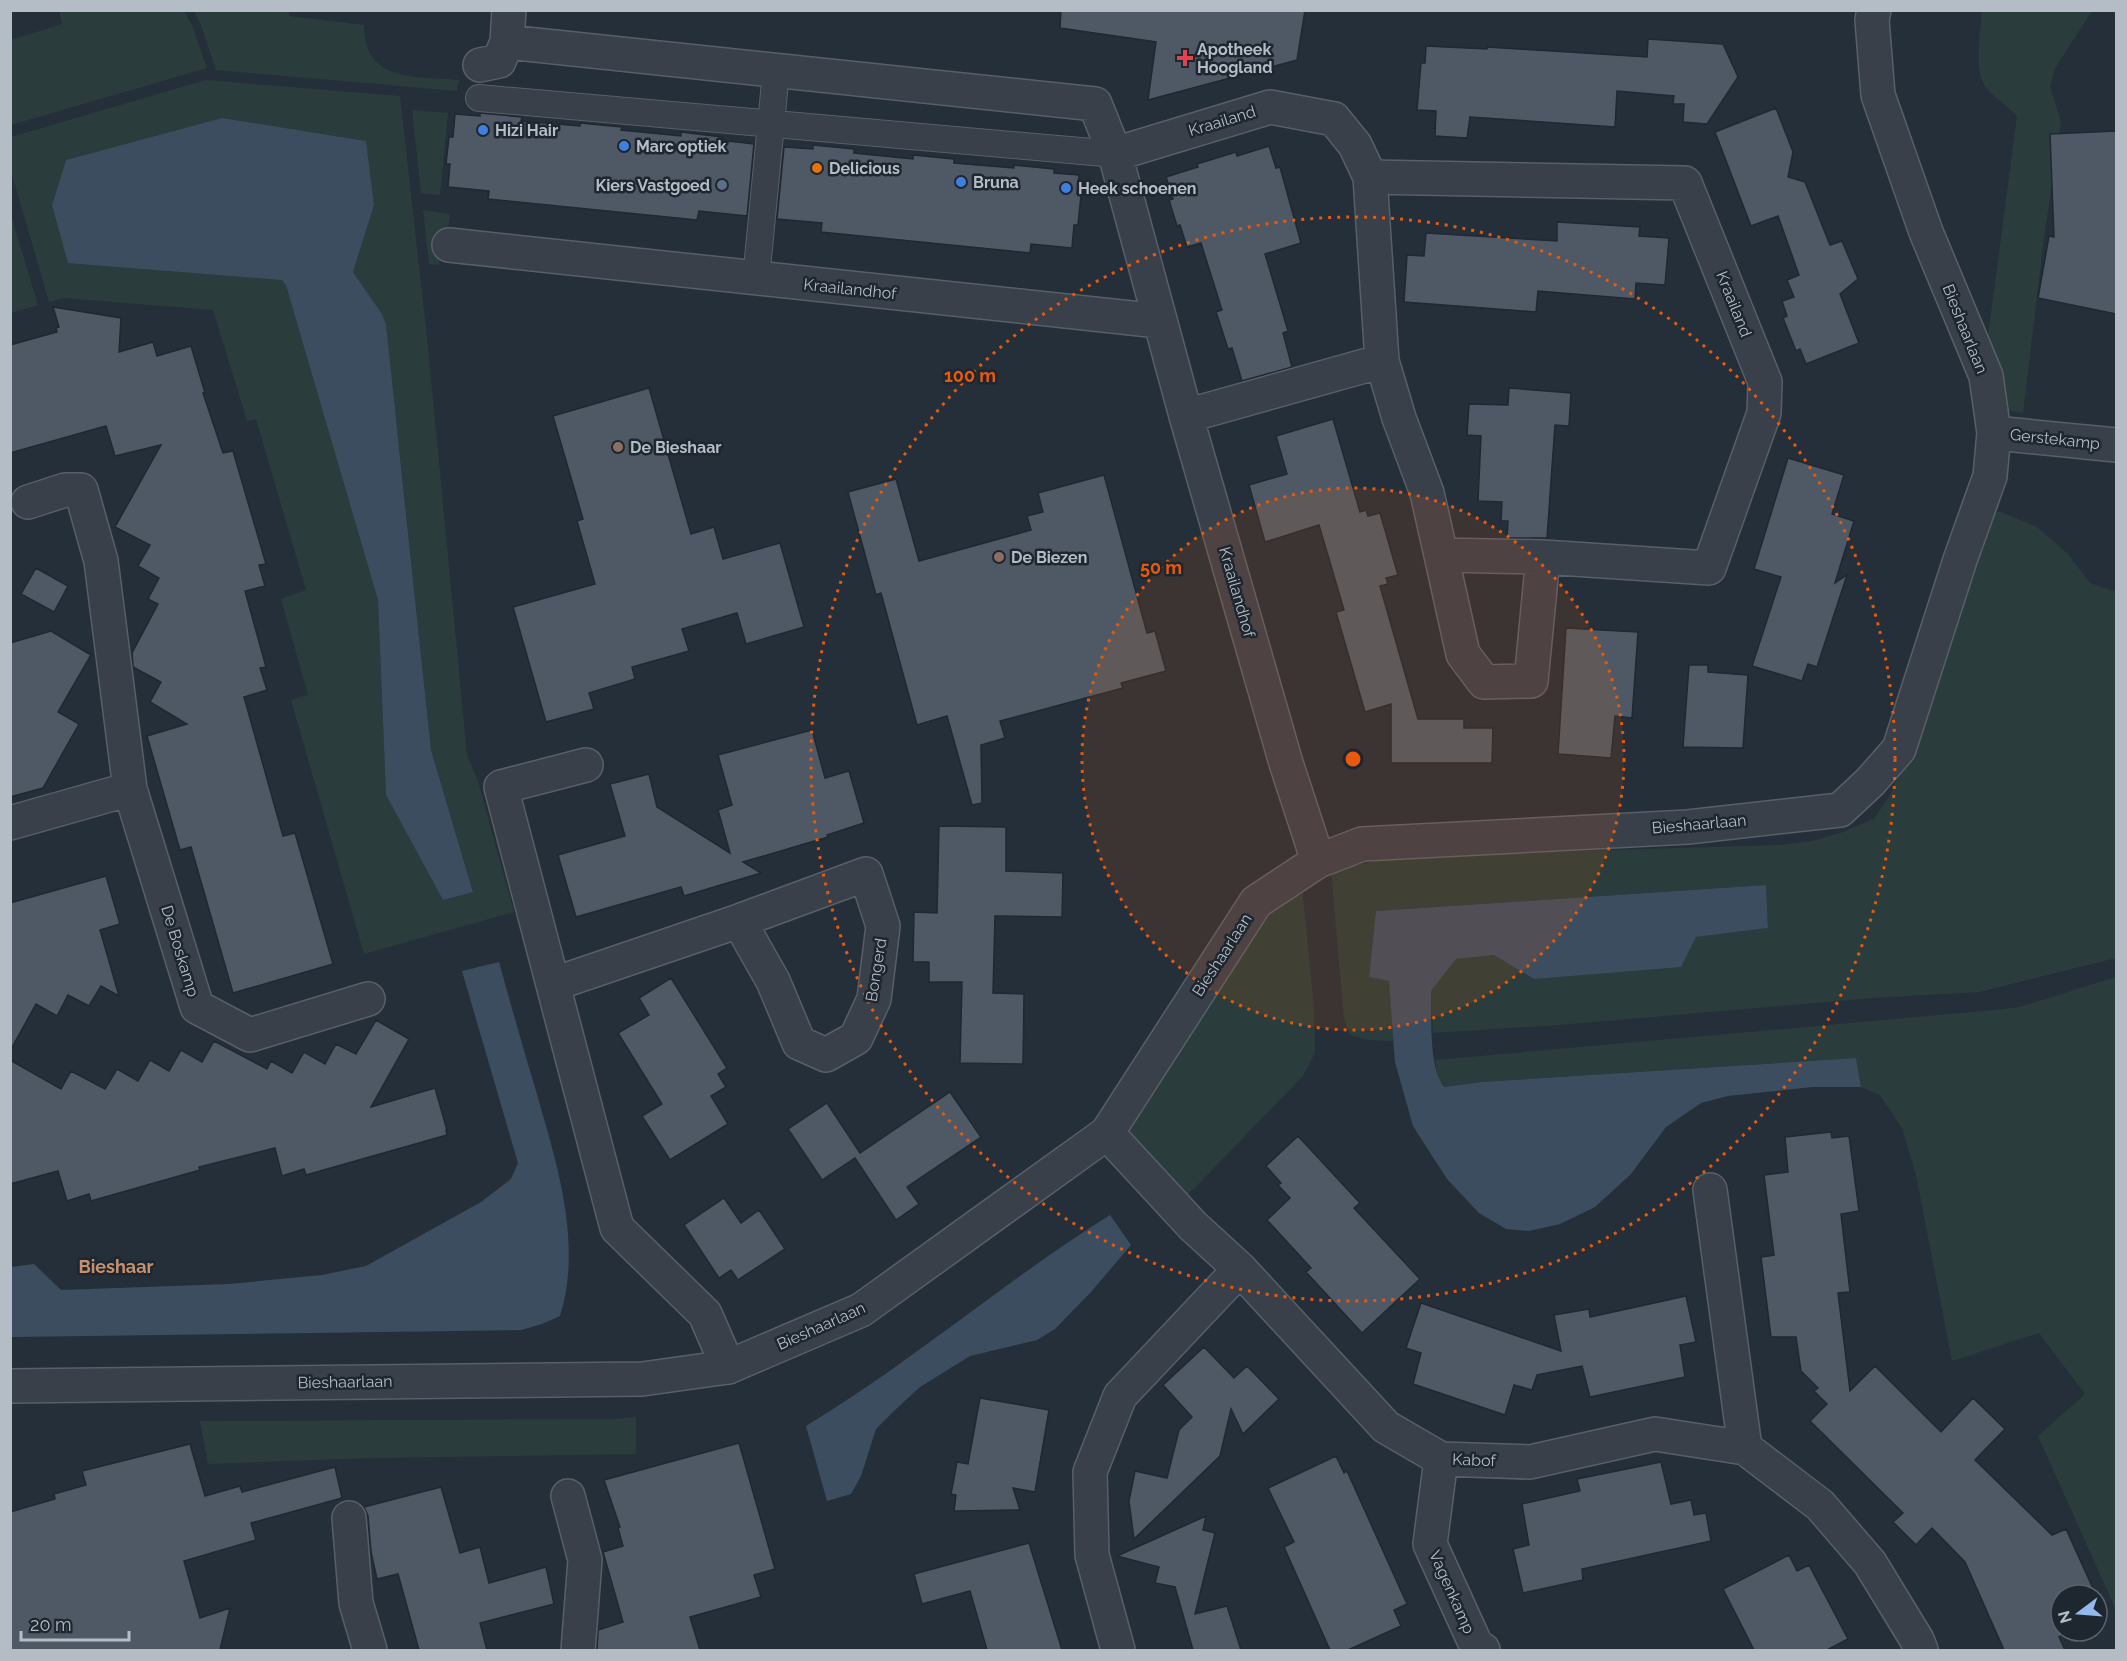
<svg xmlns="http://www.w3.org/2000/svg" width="2127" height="1661" viewBox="0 0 2127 1661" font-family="Raleway,sans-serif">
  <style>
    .green { fill: #2a3d3c; fill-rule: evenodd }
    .water { fill: #3d4d60 }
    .building { fill: #4e5965; stroke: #202831; stroke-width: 1.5 }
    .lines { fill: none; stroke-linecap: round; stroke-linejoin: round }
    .pedestrian-casing { stroke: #575f68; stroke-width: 28 }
    .minor-casing { stroke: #575f68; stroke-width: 36 }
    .tertiary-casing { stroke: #575f68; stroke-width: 36 }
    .pedestrian { stroke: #39404a; stroke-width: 26 }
    .minor { stroke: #39404a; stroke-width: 33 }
    .tertiary { stroke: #39404a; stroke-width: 33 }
    .ring { fill: none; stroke: #e8590c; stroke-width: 3; stroke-dasharray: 3 6 }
    .health-dot { fill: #e0444e; stroke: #1e262f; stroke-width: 2 }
    .shop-dot { fill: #3f7fe0; stroke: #1e262f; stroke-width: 2 }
    .food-dot { fill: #e8710a; stroke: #1e262f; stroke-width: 2 }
    .service-dot { fill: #5c6f8a; stroke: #1e262f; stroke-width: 2 }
    .education-dot { fill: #8d6e63; stroke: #1e262f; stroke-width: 2 }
    .labels { text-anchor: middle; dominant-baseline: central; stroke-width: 5; stroke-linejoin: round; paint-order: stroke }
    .poi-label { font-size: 16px; font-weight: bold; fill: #b4bcc5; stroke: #1e262f; text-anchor: start }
    .street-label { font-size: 16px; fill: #b4bcc5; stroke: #1e262f }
    .neighbourhood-label { font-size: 18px; font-weight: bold; fill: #c8916d; stroke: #1e262f }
    .centre { fill: #e8590c; stroke: #1e262f; stroke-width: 3 }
    .ring-label { font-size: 18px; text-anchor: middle; font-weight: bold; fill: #e8590c; stroke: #1e262f; stroke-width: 5; stroke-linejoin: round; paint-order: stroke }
  </style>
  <rect width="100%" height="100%" fill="#252f39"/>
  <path class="green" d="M59,11h125l8,14 15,43 -196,57v-85l51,-16z
    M194,11h95v5l75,9c0,58 51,51 95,55l-2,11 -241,-21 -15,-45z
    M1982,11h110l-37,57 -5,18 11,36 -17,116 -21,175 -17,-3 -20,-58 31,-236c-9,-10 -20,-16 -29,-26 -16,-17 -7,-58 -6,-79z
    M206,80l194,16 27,241 40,418 11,26 36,131 -150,42 -73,-254 17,-5 -27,-96 25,-9 -50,-171 -9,2 -34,-111 -150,-12 -14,4 -38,-131v-34zM222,118l144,23 8,64 -21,67 29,42 19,150 30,286 42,141 -30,9 -57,-105 -8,-195 -91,-315 -5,-5 -230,-75 14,-45z
    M412,110l36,3 -8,82 -19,-2z
    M423,210l27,4 -3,24h-4l-4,27 -10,-1z
    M10,212l28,93 -27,8z
    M1988,512h13l36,15 30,26 23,30 26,9v366l-137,34 -106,6 -314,27 -126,8 -2,-42 25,-32 38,-4 40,24 162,-42 72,-9 -2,-43 -390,26 -7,65 20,4 5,61 -27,-1 -17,-5 -6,-17 -13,-147 49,-11 72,-5 326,-10 35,-4 30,-9 31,-13 16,-24 46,-103z
    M1302,886l12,123 1,44 -12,23 -119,123 -60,-73 117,-174 33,-42z
    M2116,977v633l-78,-174 47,-42 -46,-61 -87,28 -36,-186 -14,-47 -22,-33 -19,-8 -5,-29 -374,24 -38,5 -6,-9 -3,-18 549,-49 36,-4z
    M636,1417v37l-263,4 -165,6 -8,-43 414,-2z"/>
  <path class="water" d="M222,118l144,23 8,64 -21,67 29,42 4,11 45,425 42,142 -30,8 -57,-105 -8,-195 -92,-315 -4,-5 -214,-17 -16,-58 14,-45z
    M1766,885l2,43 -72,9 -15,30 -147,12 -40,-24 -38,4 -25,32c1,26 -3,75 13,96l38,-5 374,-24 5,29h-49l-84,9 -27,7 -35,24 -35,47 -36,33 -35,17 -31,7 -23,-2 -27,-16 -32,-34 -34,-53 -18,-64 -6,-81 -20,-4 7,-66z
    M499,962c12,43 24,86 37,129 20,70 47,152 24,225l-18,8 -21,6 -510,7v-70l23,-3 27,26 168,-6 93,-9 44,-9 115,-64 30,-23 7,-16 -56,-192z
    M1110,1215l21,30 -40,47 -36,37 -18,11 -67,16 -50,31 -25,23 -19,19 -15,47 -10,18 -24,7 -21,-75c106,-64 200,-146 304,-211z"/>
  <path class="building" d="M1061,10h244l-8,50 -149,40 8,-58 -96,-14z
    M1648,39l75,5 15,33 -31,47 -24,-2 1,-18h-11l1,-8 -57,-5 -2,36 -145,-10 -3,21 -17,-1 -15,-1 1,-25 -19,-1 4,-47h4l1,-17 61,3v-2l160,10z
    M1776,108l17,44 -5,25 17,5 25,63 12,-4 16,38 -18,15 19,49 -53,21 -6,-15 -4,2 -13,-33 4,-2 -5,-15 12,-4 -7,-17 12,-5 -21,-59 -27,10 -36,-94z
    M480,113l42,4 -1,4 59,5v-3l42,4 -1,3 60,6v-4l41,5 -1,3 33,4 -7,72 -48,-5 -2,9 -209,-21 1,-8 -41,-4 2,-23h-4l3,-27h4l2,-23 25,2z
    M2116,131v183l-78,-16 11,-62 5,1 -4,-103z
    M813,145l41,4v4l59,6v-4l41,4v4l60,5v-3l40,4v4l25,2 -2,19 4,1 -3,30h-4l-2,23 -41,-4 -1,9 -209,-21 1,-9 -45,-4 7,-72 29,2z
    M1269,146l7,22 4,-1 21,76 -36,11 23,77 -5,2 9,34 -50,14 -10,-33 -4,1 -6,-19 -6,-18 6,-2 -21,-67 -14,4 -7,-22 -3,1 -8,-26 4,-1 -7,-22 32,-10 -1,-3 39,-12 1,4z
    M1557,222l83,5 -1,9 30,2 -4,47 -29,-2 -1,16 -97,-8 -2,21 -132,-10 3,-47 17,1 2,-23 131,8z
    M53,307l68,11 -2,34 34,-10 4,14 34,-10 14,47h-2l20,60 10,-2 33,113 -7,1 6,21 -20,5 21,76 -6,1 7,22 -23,7 39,139 12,-3 38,131 -100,29 -42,-146 -11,3 -33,-114 40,-12 -37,-22 11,-20 -28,-15 -1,-14 26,-49 -10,-5 11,-21 -21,-12 12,-21 -35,-18 46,-82 -46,11 -9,-30 -96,27v-108l47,-13 -1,-4 3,-1z
    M649,388l42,146 23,-7 9,32 57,-16 24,84 -58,17 -9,-31 -55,16 7,22 -57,16 3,12 -46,14 5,16 -48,13 -33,-115 82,-23 -18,-63 6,-2 -30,-103z
    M1509,388l62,5 -2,33 -14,-1 -8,113h-40l1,-17h-7l1,-19 -24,-1 3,-65 -14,-1 2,-31 39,1z
    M1333,419l27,93 6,-2 2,6 12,-3 18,62 -12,3 2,6 -8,2 38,133h46v9h29l-1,35h-101v-59l-26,8 -29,-100 8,-2 -25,-85 -54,17 -16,-57 38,-11 -11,-38z
    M1788,458l56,17 -12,39 22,7 -19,62 12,-8 -30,92 -9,-3 -6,17 -50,-15 29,-89 -27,-8z
    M1104,475l43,158 8,-2 11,40 -45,12 2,5 -123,33 5,17 -24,7 1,58 -10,2 -25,-89 -30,9 -36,-132 -5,2 -28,-103 48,-13 23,82 112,-31 -4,-14 16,-4 -5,-19z
    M36,568l32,18 -14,26 -33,-18z
    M1566,628l72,4 -6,86 -17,-2 -4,42 -53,-4z
    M51,631l40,24 -33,57 21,12 -36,64 -33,9v-154z
    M1689,665h19v7l40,3 -5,73 -60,-1z
    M812,730l13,48 24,-7 15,52 -37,12 1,2 -85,25 18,11 -77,23 -3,-9 -105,30 -18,-62 67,-19 -15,-52 39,-10 8,33 73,46 -12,-43 14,-5 -14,-50z
    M939,826l67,1v44l57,2 -1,44 -67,-1 -2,77 31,1 -1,70 -63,-1 2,-81h-33v-20h-16l1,-50 23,1z
    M106,876l14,48 -20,6 19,66 -18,-10 -12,20 -21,-11 -11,21 -21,-12 -26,47v-148z
    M671,978l56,90 -9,6 8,13 -15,9 17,28 -58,36 -28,-44 20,-12 -44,-71 31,-18 -10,-17z
    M376,1020l33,19 -38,68 64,-19 12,42h-1l1,5 -141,40 -2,-6 -22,7 -7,-28 -76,19 1,3 -109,31 -2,-7 -22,7 -9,-30 -48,13v-124l51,29 10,-18 34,18 12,-20 21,12 12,-21 19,11 12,-21 21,12 12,-21 53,28 4,-8 21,12 12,-21 21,12 11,-20 20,10z
    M950,1092l31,45 -74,50 12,17 -23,16 -41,-62 -33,22 -34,-51 39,-26 33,50z
    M1831,1132l1,6 17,-2 10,75 -18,3 9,78 -12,1 12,98 25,-25 66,66 32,-34 32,31 -30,31 77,75 14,-6 30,66h-35v36h13l-15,6 6,13h-61l-39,-88 -33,-34 -16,17 -23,-23 10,-9 -93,-92 17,-17 -13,-13 4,-3 -17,-17 -5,-34h-25l-10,-80 13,-2 -10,-80 24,-3 -3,-35z
    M1298,1136l62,67 -6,5 66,71 -58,54 -56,-61 5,-4 -44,-48 23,-22 -12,-13 3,-2 -15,-17z
    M724,1198l17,25 18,-13 26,39 -47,31 -7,-10 -12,8 -35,-53z
    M1686,1296l10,46 -16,3 5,32 -95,20 -8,-31 -45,9 -5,15 -18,-5 -9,30 -92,-31 8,-31 -15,-5 15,-45 140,48 -7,-36 35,-6 1,8z
    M1204,1347l30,31 13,-12 32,33 -36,35 -12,-25 -11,47 -86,83 -5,-38 6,-30 32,7 12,-48 13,-13 -29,-32z
    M980,1398l69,12 -14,82 -22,-4 7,22 -66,1 2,-16 -5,-1 6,-32 11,2z
    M739,1443l36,126 -21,6 7,22 -71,20 10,33h-103l1,-20 25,-8 -20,-70 20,-6 -5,-18 2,-1 -16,-47z
    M190,1444l15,52 35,-10 2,6 93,-25 7,31 -91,25 5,17 -72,21 16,57 30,-10 -10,42h-210v-138l45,-13 -1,-5 32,-9 -4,-14z
    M1336,1456l8,17 3,-2 60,133 -13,6 7,16 -53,24h-18l-46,-103 10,-5 -26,-54z
    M1661,1462l10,42 20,-4 3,15 12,-2 5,28 -129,28 1,11 -60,13 -10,-44 16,-4 -7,-41 58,-13 -3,-12z
    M441,1487l19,66 20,-6 9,36 57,-16 8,37 -74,19 7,27h-68l-21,-76 -21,5 -6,-27 -3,-36 -4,-9z
    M1206,1516l-3,14 12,3 -20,81 32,-8 14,44h-48l-18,-63 -20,-4 4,-16 -42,-11z
    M1029,1543l33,107h-75l-17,-59 -48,13 -8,-30z
    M1789,1555l8,16 12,-6 39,74 -21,11h-73l-31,-61z"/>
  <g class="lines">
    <g class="pedestrian-casing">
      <path id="pedestrian" d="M479,98l636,56
        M756,279l20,-207"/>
    </g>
    <g class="minor-casing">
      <path id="minor" d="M509,10l-2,32 588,62 20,50 71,262 100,347 32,98
        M480,65l19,-4 8,-19
        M1115,154l155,-47 64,12 21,26 15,32 12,184 17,57 28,75 14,62 102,2 166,11 55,-155 1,-31 -80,-199 -315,-6
        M449,245l710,76
        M1186,416l196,-55
        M1994,433l122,12
        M28,502l37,-12h16l20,71 29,228 67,218 53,28 118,-36
        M1441,555l22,99 21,28 47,-1 12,-124
        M586,765l-85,22 116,441 88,86 23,53
        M10,823l120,-34
        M554,984l185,-63 127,-47 17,52 -9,73 -18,39 -30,17 -27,-12 -26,-62 -34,-60
        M1107,1133l86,93 47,43 146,158 55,32 89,3 125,-28 90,14 75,57 50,58 47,77 4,10
        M1710,1190l35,258
        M1441,1459l-11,85 46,101 7,5
        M568,1496l17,64 -7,90
        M349,1518l7,85 14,47
        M1118,1650l-26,-95 -2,-83 30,-76 120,-127"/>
    </g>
    <g class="tertiary-casing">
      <path id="tertiary" d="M10,1386l632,-7 86,-12 133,-57 246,-177 149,-231 62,-41 44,-17 326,-17 152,-17 30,-28 29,-33 61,-189 30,-84 4,-43 -8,-57 -60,-144 -48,-137 -6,-75 2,-10"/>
    </g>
    <use href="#pedestrian" class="pedestrian"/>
    <use href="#minor" class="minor"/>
    <use href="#tertiary" class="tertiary"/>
  </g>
  <circle cx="1353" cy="759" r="271" fill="#e8590c" fill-opacity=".12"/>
  <g class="ring">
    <circle cx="1353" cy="759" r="271"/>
    <circle cx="1353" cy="759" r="542"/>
  </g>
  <path class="health-dot" d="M1182 49h6v6h6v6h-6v6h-6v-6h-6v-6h6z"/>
  <g class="shop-dot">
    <circle cx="483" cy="130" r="6"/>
    <circle cx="624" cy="146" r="6"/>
    <circle cx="961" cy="182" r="6"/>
    <circle cx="1066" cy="188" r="6"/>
  </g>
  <circle class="food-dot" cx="817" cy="168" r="6"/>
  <circle class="service-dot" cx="722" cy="185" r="6"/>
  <g class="education-dot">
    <circle cx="618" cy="447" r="6"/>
    <circle cx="999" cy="557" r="6"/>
  </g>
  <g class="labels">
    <g class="poi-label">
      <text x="1197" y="49">Apotheek<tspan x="1197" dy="18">Hoogland</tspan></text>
      <text x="495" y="130">Hizi Hair</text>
      <text x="636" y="146">Marc optiek</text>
      <text x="829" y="168">Delicious</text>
      <text x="973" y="182">Bruna</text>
      <text x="710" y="185" text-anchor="end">Kiers Vastgoed</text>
      <text x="1078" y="188">Heek schoenen</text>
      <text x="630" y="447">De Bieshaar</text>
      <text x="1011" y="557">De Biezen</text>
    </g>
    <g class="street-label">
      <text transform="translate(1222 121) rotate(-17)">Kraailand</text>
      <text transform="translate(850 289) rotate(6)">Kraailandhof</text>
      <text transform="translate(1734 304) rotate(68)">Kraailand</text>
      <text transform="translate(1965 329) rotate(68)">Bieshaarlaan</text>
      <text transform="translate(2055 439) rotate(6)">Gerstekamp</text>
      <text transform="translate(1237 592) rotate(74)">Kraailandhof</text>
      <text transform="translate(1699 824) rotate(-5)">Bieshaarlaan</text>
      <text transform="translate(180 951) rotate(73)">De Boskamp</text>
      <text transform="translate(1222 955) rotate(-57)">Bieshaarlaan</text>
      <text transform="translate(876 970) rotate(-81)">Bongerd</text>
      <text transform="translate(821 1326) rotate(-24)">Bieshaarlaan</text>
      <text transform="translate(345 1382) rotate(-1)">Bieshaarlaan</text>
      <text transform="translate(1474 1460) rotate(2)">Kabof</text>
      <text transform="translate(1452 1592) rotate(66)">Vagenkamp</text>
    </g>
    <g class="neighbourhood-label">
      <text x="116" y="1266">Bieshaar</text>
    </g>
  </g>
  <circle cx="1353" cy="759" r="9" class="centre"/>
  <g class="ring-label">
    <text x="970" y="382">100 m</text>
    <text x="1161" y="574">50 m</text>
  </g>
  <rect width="2127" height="1661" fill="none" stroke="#b4bcc5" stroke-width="24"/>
  <g transform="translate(2079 1613) rotate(254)"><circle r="28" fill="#1e262f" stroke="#5a626b" stroke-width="1.5"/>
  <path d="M0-4.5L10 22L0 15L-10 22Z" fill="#93b8ec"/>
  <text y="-9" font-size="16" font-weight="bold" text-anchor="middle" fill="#b4bcc5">N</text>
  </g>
  <path d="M21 1631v9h108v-9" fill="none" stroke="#b4bcc5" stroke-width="3"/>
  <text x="30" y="1631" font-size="18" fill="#b4bcc5" stroke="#1e262f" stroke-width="4.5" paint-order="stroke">20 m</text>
</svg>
